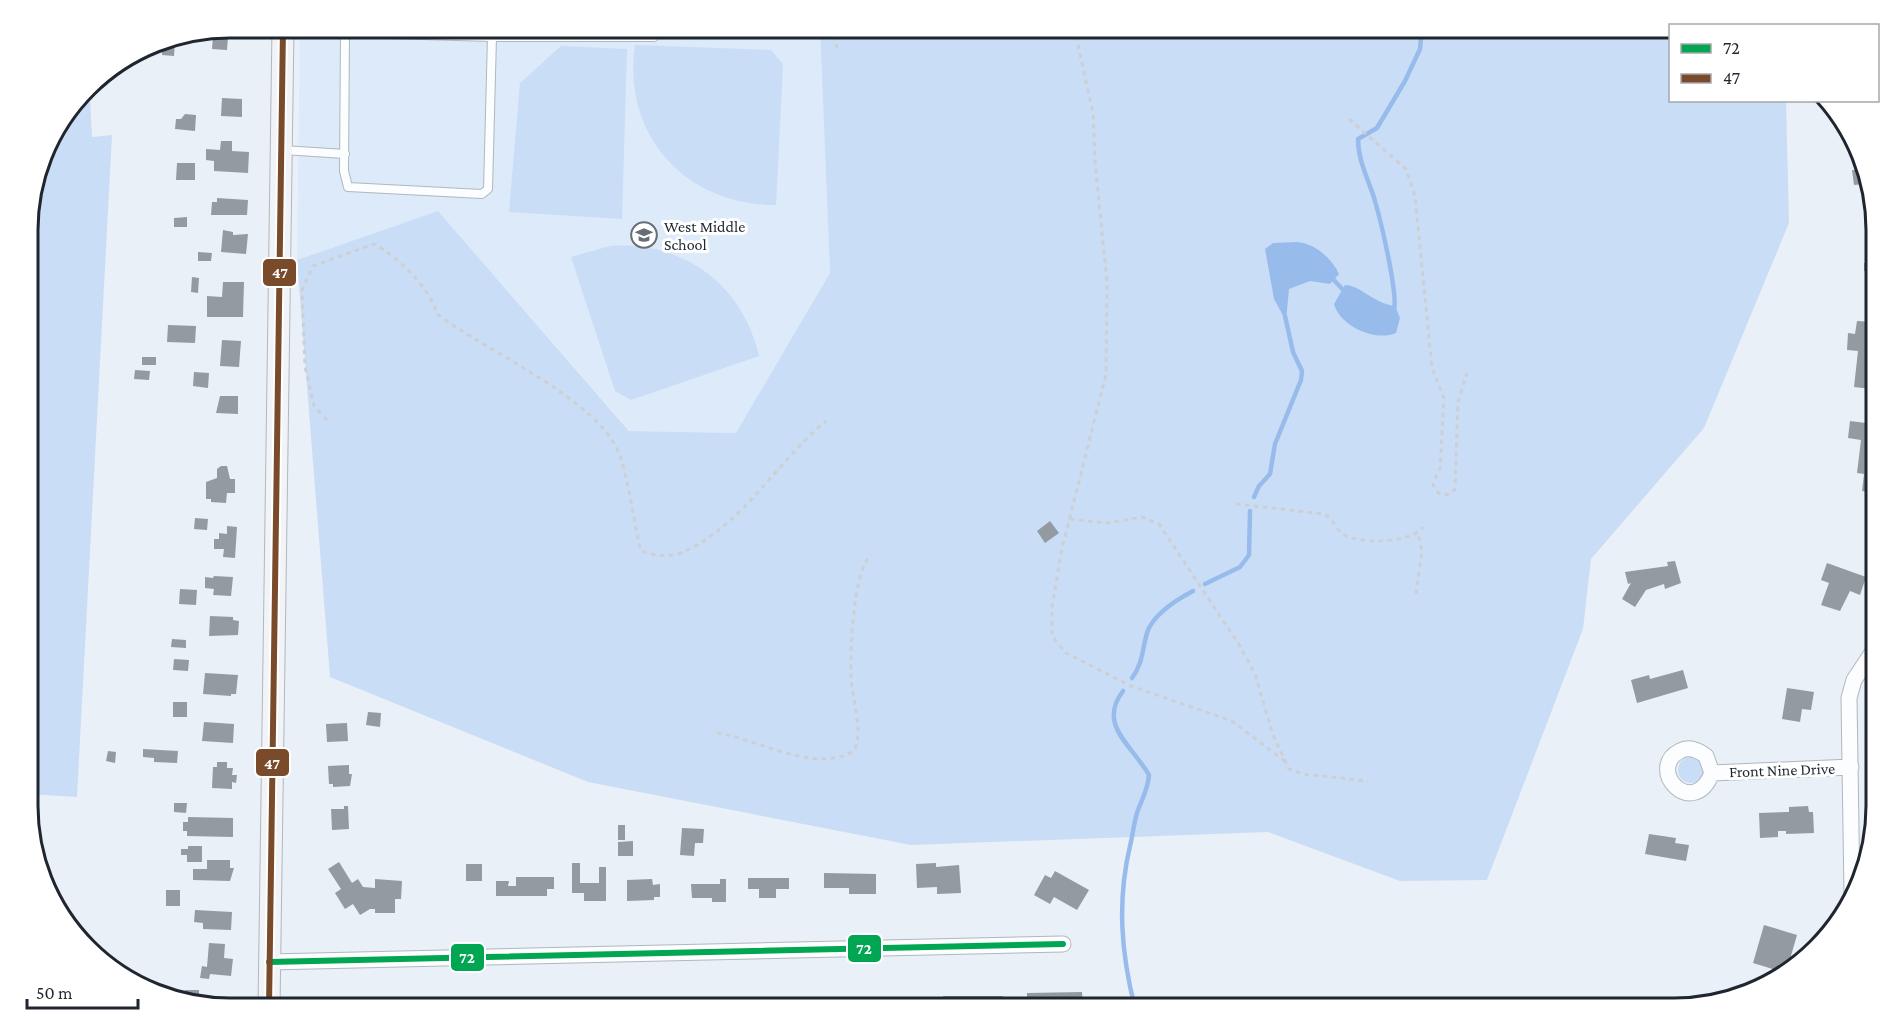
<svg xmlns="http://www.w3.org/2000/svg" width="1903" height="1035" viewBox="0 0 1903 1035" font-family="'Crimson Pro',serif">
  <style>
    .built { fill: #dceafa }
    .green { fill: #caddf6 }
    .water { fill: #97bcec }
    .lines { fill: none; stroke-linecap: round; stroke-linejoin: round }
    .stream { stroke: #97bcec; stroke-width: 4.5 }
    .building { fill: #939aa1 }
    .lane-casing { stroke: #b0b7be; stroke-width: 10 }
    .street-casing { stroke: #b0b7be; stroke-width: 17 }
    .secondary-casing { stroke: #b0b7be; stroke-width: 23 }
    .path { stroke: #cdcfd3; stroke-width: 3; stroke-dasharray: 4.5 4.5; stroke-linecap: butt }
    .lane { stroke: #fcfdfe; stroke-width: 8 }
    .street { stroke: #fcfdfe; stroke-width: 15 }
    .secondary { stroke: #f1f3f6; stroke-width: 21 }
    .bus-1-casing { stroke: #fff; stroke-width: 10 }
    .bus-2-casing { stroke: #fff; stroke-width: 10 }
    .bus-1 { stroke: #00a651; stroke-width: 6 }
    .bus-2 { stroke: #7a4b2a; stroke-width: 6 }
    .labels { text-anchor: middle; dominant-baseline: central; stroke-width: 6; stroke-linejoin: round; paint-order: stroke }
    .poi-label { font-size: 16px; fill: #1f262f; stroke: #fff; text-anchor: start }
    .street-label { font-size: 16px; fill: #1f262f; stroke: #fff }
    .rim { fill: none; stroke: #1f262f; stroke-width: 3 }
    .line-badge { stroke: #fff; stroke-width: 2 }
    .badge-label { font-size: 16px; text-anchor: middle; font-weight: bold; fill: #fff }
  </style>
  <rect width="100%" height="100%" fill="#e9f0f7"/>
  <path class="built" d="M300,27h520l10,246 -93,160 -107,-2 -192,-220 -141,49z"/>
  <path class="green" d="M820,27h850v73l116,1 3,122 -85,205 -113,131 -8,70 -96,251 -87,1 -132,-49 -357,13 -323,-63 -258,-105 -33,-417 141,-49 191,220 107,2 94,-160z
    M635,45l136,5 12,14 -7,141c-91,0 -154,-70 -141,-160z
    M561,46l66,3 -5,170 -113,-7 11,-129z
    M80,98h10l2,39 20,-2 -35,662 -48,-3v-591l19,-63z
    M610,246c74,-5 133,39 149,110l-128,44 -16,-9 -44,-134z
    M1678 770a13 13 0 1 1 26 0a13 13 0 1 1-26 0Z"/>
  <path class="water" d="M1297,242c17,1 35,16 42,32l-9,10 -20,-3 -21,8 -3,32 -12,-22 -9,-50 8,-6z
    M1345,285c15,0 28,18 50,21l5,12 -4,15c-21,9 -56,-7 -62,-29z"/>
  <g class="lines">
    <path class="stream" d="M1332,278l13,14
      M1394,310c4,-17 -13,-88 -19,-109 -6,-21 -17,-39 -17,-62l19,-11 28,-47 15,-32 1,-11 -4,-11
      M1254,497l5,-11 11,-12 5,-30 26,-64 1,-9 -9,-19 -8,-36
      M1205,584l35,-17 9,-12 1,-44
      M1132,678c11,-15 10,-28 15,-45 6,-19 29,-33 46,-42
      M1123,691c-26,34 9,54 26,84 -1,14 -6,22 -11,35 -4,11 -5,24 -8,36 -13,55 -9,107 5,162"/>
  </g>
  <path class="building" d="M213,36l15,1 -1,13 -15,-1z
    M163,40l12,1 -1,15 -12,-1z
    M222,98l20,1v18l-21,-1z
    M185,114l11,1 -1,16 -20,-2 1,-10h5z
    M221,141h11v10l17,1 -1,21 -34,-2v-10l-8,-1v-11l14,1z
    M177,163h18v17h-19z
    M1852,170h8l5,14 -11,1z
    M217,198l31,2 -1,15h-36l1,-13h5z
    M187,217v10h-13v-9z
    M1872,220h4v52l-12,-1v-8h5z
    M223,230l10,2v3l15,-1 -2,20 -25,-2z
    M198,252l14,1 -1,8h-13z
    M192,277l7,1 -1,15 -7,-1z
    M223,282h21l-1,35h-36v-21l15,1z
    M1857,321l19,1v40h-3l-2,27 -17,-2 4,-36 -11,-1 1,-17 7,1z
    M168,325l28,1 -1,17 -28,-1z
    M222,340l19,1 -2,26 -19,-1z
    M142,357h14v8h-14z
    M135,370l15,1 -1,9 -15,-1z
    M194,372l15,1 -1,15 -15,-2z
    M220,396h18v18l-22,-1z
    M1850,421l24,3 2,69 -14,-2 2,-17 -7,-1 4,-33 -13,-2z
    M221,466h6l3,13h5v14h-8l-1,10 -15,-1v-3h-5v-17l11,-4v-9z
    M195,518l13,1 -1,11 -13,-1z
    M1050,521l9,12 -14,10 -8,-12z
    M227,526l10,1 -2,31 -12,-1 1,-8h-10v-10h5v-6l8,1z
    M1675,561l6,22 -16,6 -1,-5 -18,6 -11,17 -13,-8 9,-16 -3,1 -3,-12 43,-6 -1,-4z
    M1827,563l39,14 -6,18 -10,-4 -10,20 -19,-6 8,-22 -8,-3z
    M214,576l19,1 -2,19 -18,-1 1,-6 -9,-1v-11l8,1z
    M180,589l17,1 -1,15 -17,-1z
    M210,616l23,1v3l6,1 -1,14 -29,1z
    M172,639l14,1v8l-15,-1z
    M174,659l15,1 -1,11 -15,-1z
    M1683,670l5,18 -51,15 -6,-23 18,-5 1,4z
    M205,673l33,2 -2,19h-5v2l-28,-2z
    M1787,688l27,4 -3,18 -9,-1 -2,13 -18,-3z
    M173,702h14v15h-14z
    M368,712l13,1 -1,14 -14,-2z
    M204,722l30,2 -1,19 -31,-2z
    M347,723l1,18 -21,1 -1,-18z
    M143,749l35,2 -1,12 -23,-1v-4l-11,-1z
    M108,751l8,1 -1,11 -9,-2z
    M217,762h10v6h6l-1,7h5l-1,8 -4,-1v7l-20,-1 1,-21h4z
    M349,765v9h3l-2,12 -17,1v-3h-4l-1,-18z
    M174,803h13l-1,10 -12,-1z
    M344,806h4l1,23 -17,1 -1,-21h13z
    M1808,806l1,6h4l1,21 -28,1v-3h-8v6l-18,1 -1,-25 30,-1v-5z
    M188,817l45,1v19l-46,-1v-5h-4v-9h5z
    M618,825h7v15h-7z
    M682,828l22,1 -1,14h-8l-1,13 -14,-1z
    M1649,834l27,4 -1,5 14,2 -3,16 -41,-7z
    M633,841v15h-15v-14z
    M188,846h14v16h-15v-7h-6v-6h7z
    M207,860h23v8h4l-4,13 -37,-1v-11h14z
    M339,862l13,21 6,-4 5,8 12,1v-9l27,2 -1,18h-6v14h-20v-4h-5l-10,6 -7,-11 -8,5 -10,-16 6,-4 -13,-20z
    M572,863h8v20h19v-16h7v34h-22v-8h-12z
    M936,863v4l23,-2 2,28 -24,1v-7l-20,1 -1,-24z
    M466,864h16v17h-16z
    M1055,871l34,19 -12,20 -23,-13 -4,7 -16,-9 11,-20 6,3z
    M824,873l52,1v20h-27v-6h-25z
    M516,877h38v12h-7v7h-51v-15h13l-1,5h8z
    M748,878h41v11h-13v9h-17v-9h-11z
    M652,879l1,6 7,-1v13h-6v3l-27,1v-21z
    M720,879h6v23h-14v-4h-20l-1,-14h29z
    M166,890h14v16h-14z
    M195,910l37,2 -1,18 -28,-1v-6l-9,-1z
    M1764,925l33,10 -11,38 -33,-10z
    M209,943l16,1 -1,14 9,1 -2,17 -21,-2 -1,5 -9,-1 2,-12 5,1z
    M185,990h14v10l-14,-4z
    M1082,992l1,16h-56v-15z
    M943,996h60v12h-59z"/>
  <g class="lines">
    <g class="lane-casing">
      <path id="lane" d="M285,31l207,6h162v-10
        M345,32l-1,139 4,16 134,7 6,-5 4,-152
        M283,150l62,4"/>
    </g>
    <g class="street-casing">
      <path id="street" d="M1712,773l-6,-17c-8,-6 -17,-10 -26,-5 -35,18 13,70 32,22l139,-6
        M1852,895l-3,-197 5,-18 22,-33
        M269,962l794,-18"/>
    </g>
    <g class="secondary-casing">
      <path id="secondary" d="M269,1008l14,-981"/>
    </g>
    <path class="path" d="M830,27l7,21
      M1074,27l19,86 2,49 12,120 -1,92 -45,179 -9,54v29l14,17 65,33 101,35 54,41
      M1349,119l57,50 9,27 17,172 12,30 -4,70 -7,15c2,12 14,16 22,6l3,-87 9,-29
      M327,420l-13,-14 -9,-40 -3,-76 11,-24 61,-22c23,12 56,44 63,70 47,36 165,87 183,142 10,30 13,64 21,95 12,4 27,7 40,2 61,-26 96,-92 145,-132
      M1236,504l88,10c9,5 11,14 19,20 15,11 70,9 80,-7
      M1070,519l37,4 35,-6 17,7 81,122 15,28 18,61 16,34 14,5 65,7
      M1416,594l6,-43 -4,-17
      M717,733c41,6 97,41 137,18 10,-21 -2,-51 -3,-74 -1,-23 2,-108 20,-122"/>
    <use href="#lane" class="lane"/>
    <use href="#street" class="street"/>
    <use href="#secondary" class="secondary"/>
    <g class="bus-1-casing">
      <path id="bus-1" d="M269,962l794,-18"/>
    </g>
    <g class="bus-2-casing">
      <path id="bus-2" d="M269,1008l14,-981"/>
    </g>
    <use href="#bus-1" class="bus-1"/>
    <use href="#bus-2" class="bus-2"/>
  </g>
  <defs>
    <g id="school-ring" transform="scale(1.35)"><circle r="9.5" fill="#fff" stroke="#666d75" stroke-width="1.5"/><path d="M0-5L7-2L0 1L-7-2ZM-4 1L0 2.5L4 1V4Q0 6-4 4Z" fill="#666d75"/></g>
  </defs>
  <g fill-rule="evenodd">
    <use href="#school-ring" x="644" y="235"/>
  </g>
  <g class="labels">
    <g class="poi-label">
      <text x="664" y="226">West Middle<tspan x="664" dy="18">School</tspan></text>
    </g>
    <g class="street-label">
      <text transform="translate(1782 770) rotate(-2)">Front Nine Drive</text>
    </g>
  </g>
  <path d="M0 0H1903V1035H0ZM230 38H1674A192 192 0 0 1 1866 230V806A192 192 0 0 1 1674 998H230A192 192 0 0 1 38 806V230A192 192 0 0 1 230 38Z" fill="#fff" fill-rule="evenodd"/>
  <path class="rim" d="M230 38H1674A192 192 0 0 1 1866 230V806A192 192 0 0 1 1674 998H230A192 192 0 0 1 38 806V230A192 192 0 0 1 230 38Z"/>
  <g class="line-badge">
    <rect x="262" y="258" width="35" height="29" rx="6" fill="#7a4b2a"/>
    <rect x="255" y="748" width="35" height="29" rx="6" fill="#7a4b2a"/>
    <rect x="847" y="934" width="35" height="29" rx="6" fill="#00a651"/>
    <rect x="450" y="943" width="35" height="29" rx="6" fill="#00a651"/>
  </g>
  <g class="badge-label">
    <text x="280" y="278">47</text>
    <text x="272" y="769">47</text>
    <text x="864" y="954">72</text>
    <text x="467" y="963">72</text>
  </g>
  <rect x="1669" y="24" width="210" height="78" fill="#ffffff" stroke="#a5a8ac" stroke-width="1.5"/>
  <rect x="1681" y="44" width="30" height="9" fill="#00a651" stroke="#a5a8ac" stroke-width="1.5"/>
  <text x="1723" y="54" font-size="18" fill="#1f262f">72</text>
  <rect x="1681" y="74" width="30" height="9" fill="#7a4b2a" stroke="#a5a8ac" stroke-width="1.5"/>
  <text x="1723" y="84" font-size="18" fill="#1f262f">47</text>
  <path d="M27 999v9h111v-9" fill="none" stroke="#1f262f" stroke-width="3"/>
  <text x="36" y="999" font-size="18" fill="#1f262f" stroke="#ffffff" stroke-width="4.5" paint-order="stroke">50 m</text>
</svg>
